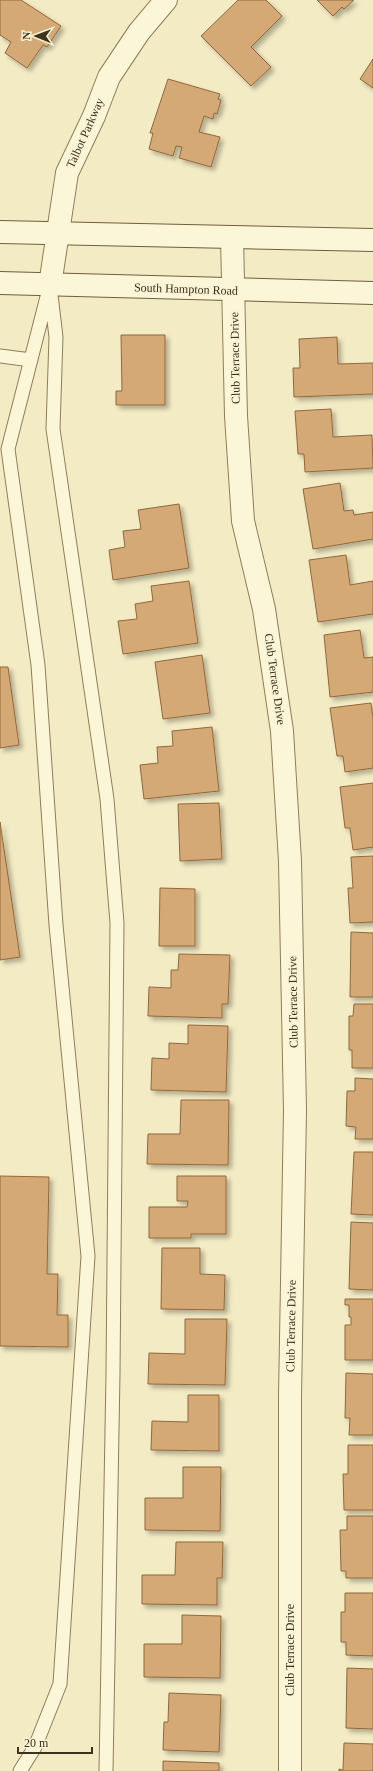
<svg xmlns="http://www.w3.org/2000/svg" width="373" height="1771" viewBox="0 0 373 1771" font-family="Georgia,serif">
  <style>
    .building { fill: #d4a976; stroke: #91683b; filter: url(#shadow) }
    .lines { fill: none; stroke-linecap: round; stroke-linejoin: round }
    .lane-casing { stroke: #907d58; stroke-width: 15 }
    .street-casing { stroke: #907d58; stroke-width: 24 }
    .secondary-casing { stroke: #715d3b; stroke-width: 24 }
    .lane { stroke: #fcf6d9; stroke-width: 13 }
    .street { stroke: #fcf6d9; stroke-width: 22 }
    .secondary { stroke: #fcf6d9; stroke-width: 22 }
    .labels { text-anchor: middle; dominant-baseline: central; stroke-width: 3; stroke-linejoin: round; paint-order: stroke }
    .street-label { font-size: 12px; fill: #3e311e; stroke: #f9f3d5 }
  </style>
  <defs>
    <filter id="shadow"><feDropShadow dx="3.5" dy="3.5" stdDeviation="2" flood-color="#0004"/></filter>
  </defs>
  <rect width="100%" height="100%" fill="#f3ebc4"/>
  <path class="building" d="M0,0h21l40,26 -14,21 -4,-2 -16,23 -22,-15 6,-11 -11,-7z
    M238,0h28l16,16 -31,31 20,20 -20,19 -50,-50z
    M317,0h37l-10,9 -2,-2 -9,9z
    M373,59v29l-13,-9z
    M168,79l52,15 -2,5 3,1 -4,14 -3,-1 -1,6 -9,-3 -5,16 21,5 -9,30 -32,-9 3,-11 -6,-1 -3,10 -24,-7 4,-16h-3z
    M121,335h44v70h-49v-14h6z
    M337,337l1,27 35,-1v31l-79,3 -1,-29h7l-1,-29z
    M331,409l2,28 39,-2 1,33 -68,4 -1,-18h-6l-3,-43z
    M340,483l4,28 9,-1 1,5 19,-3v27l-60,10 -10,-60z
    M179,504l10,64 -76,12 -4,-30 16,-3 -2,-16 18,-2 -3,-19z
    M346,555l4,30 23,-4v33l-55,8 -9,-62z
    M189,581l9,62 -75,11 -5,-33 19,-2 -2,-15 18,-3 -2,-15z
    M360,630l4,28 9,-1v35l-43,5 -6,-62z
    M202,655l8,58 -47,6 -8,-57z
    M0,667h8l11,78 -19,3z
    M371,703l2,15v50l-28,4 -2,-16h-6l-7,-48z
    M212,727l7,64 -75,8 -4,-34 18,-2 -1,-16 16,-1 -1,-15z
    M373,783v64l-20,3 -3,-22h-5l-5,-41z
    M219,803l3,56 -42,2 -2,-57z
    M0,822l20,135 -20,3z
    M373,856v66l-23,1 -2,-35h5l-2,-31z
    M160,888l35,1v57h-36z
    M351,932l22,1v64h-23z
    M179,954l51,1 -2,49h-6v14l-74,-2 1,-29 22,1v-18h7z
    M354,1004h19v64h-21v-18h-3v-34h4z
    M188,1025l40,1 -2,66 -75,-2 1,-32 17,1v-16l19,1z
    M355,1078l18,1v60h-18l1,-12 -10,-1 1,-35h8z
    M181,1100h48l-1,65 -81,-1 1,-30h32z
    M354,1152h19v63l-22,-1z
    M0,1176l49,1 -2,97h11l-1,41h11v32l-68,-1z
    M177,1176h49v58h-35v4h-42v-31h38l1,-6h-11z
    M351,1222l22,1v67l-24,-1z
    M162,1248h38v26l25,1 -1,35 -63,-1z
    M345,1299h28v61h-28v-35h6v-8h-2v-12h-4z
    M185,1319h42l-2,66 -77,-1 1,-31 36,1z
    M346,1373l27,1v61h-24l1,-17h-5z
    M188,1395h31v56l-68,-1 1,-29 36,1z
    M348,1445h25v65h-29l-1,-36h5z
    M183,1467h38l-1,64 -75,-1v-32h38z
    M347,1516h26v62h-27v-7h-5l-1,-41h7z
    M176,1542h47l-1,36h-5v27l-75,-1v-29h33z
    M345,1593h28v63l-27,-1v-13h-5v-30h4z
    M182,1615l39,1 -1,62 -76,-1v-33h38z
    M347,1668l26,1v60l-27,-1z
    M169,1693l52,2 -2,57 -56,-2 1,-28h4z
    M344,1743l29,1v27h-34v-2l4,1z
    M163,1761l56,2v8h-56z"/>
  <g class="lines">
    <g class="lane-casing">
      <path id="lane" d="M51,295l5,42 -3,92 54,370 10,124 -4,451 -7,397
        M0,356l31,4
        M20,1771l15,-24 25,-63 28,-428 -32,-331 -18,-260 -30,-216 42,-164"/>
    </g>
    <g class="street-casing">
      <path id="street" d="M232,237l4,179 7,105 21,88 18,122 8,130 5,249 -5,287v374
        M50,285l17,-112 27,-57 15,-39 30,-45 27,-32"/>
    </g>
    <g class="secondary-casing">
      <path id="secondary" d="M0,232l373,8
        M0,283l373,10"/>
    </g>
    <use href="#lane" class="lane"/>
    <use href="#street" class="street"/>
    <use href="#secondary" class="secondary"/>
  </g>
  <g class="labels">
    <g class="street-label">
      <text transform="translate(85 133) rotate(-66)">Talbot Parkway</text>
      <text transform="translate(186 289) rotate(2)">South Hampton Road</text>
      <text transform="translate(235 358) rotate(-91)">Club Terrace Drive</text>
      <text transform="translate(275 679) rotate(82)">Club Terrace Drive</text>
      <text transform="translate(293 1002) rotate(-91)">Club Terrace Drive</text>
      <text transform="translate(291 1326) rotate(-89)">Club Terrace Drive</text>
      <text transform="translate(290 1650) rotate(-90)">Club Terrace Drive</text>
    </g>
  </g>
  <g transform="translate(36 36) rotate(271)" stroke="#f9f3d5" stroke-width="3" paint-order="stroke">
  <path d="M0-3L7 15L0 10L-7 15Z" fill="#3e311e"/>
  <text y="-6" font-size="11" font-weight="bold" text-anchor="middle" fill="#3e311e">N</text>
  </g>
  <path d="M18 1747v6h74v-6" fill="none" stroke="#3e311e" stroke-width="2"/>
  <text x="24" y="1747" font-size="12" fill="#3e311e" stroke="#f9f3d5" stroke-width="3" paint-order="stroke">20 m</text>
</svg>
